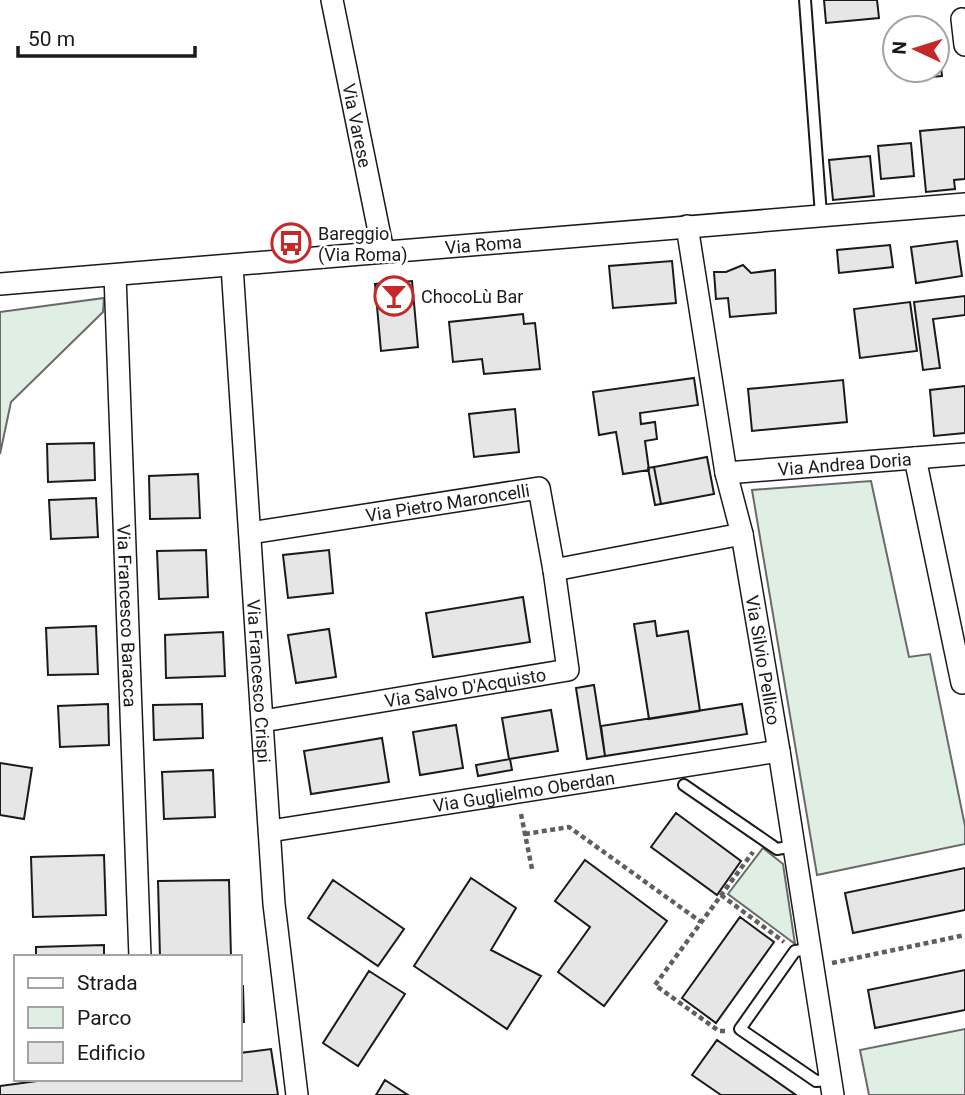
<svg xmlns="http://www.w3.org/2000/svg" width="965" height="1095" viewBox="0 0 965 1095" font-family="Roboto,sans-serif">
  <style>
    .green { fill: #e0efe3; stroke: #6a6a6a; stroke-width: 2 }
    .building { fill: #e6e6e6; stroke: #1a1a1a; stroke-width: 2 }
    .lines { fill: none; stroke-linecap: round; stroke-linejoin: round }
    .lane-casing { stroke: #1a1a1a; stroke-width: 14 }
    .street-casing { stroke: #1a1a1a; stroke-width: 24 }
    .path { stroke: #5f5f5f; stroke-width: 4.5; stroke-dasharray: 5 3.5; stroke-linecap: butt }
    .lane { stroke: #fff; stroke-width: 10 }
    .street { stroke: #fff; stroke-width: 21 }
    .labels { text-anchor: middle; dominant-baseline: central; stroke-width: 5; stroke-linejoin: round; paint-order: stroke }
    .street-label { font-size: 18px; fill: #1a1a1a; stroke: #fff }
    .poi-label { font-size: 18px; fill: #1a1a1a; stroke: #fff; text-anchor: start }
  </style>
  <rect width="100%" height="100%" fill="#fff"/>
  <path class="green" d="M104,298l-1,14 -92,90 -11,52v-142z
    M871,481l38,176 21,-3 35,172v18l-148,31 -65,-385z
    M763,848l20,16 12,80 -67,-50z
    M965,1029v66h-96l-9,-45z"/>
  <path class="building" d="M824,0h53l2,18 -53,5z
    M937,31l5,45 -38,3 -1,-9h34z
    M965,127v52l-11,1 1,9 -29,3 -6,-61z
    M911,143l3,33 -33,3 -3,-33z
    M870,156l4,40 -41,4 -4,-40z
    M957,241l5,35 -46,7 -5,-36z
    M890,245l3,22 -54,6 -2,-23z
    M672,261l4,42 -63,5 -4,-42z
    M743,265l8,8 24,-3 1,43 -46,4 -2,-19 -12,1 -2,-27h12z
    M412,281l6,66 -37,4 -6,-67z
    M965,296v19l-32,4 7,49 -17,2 -9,-68z
    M910,302l7,49 -57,7 -6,-49z
    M523,314l1,10 11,-1 5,46 -56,5 -2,-15 -29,3 -4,-40z
    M694,378l4,27 -58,8 1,11 14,-2 2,17 -12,2 4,29 -26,4 -7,-42 -17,3 -6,-43z
    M843,380l4,42 -95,9 -4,-42z
    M965,386v47l-31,3 -4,-46z
    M515,409l4,43 -45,5 -5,-43z
    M94,443l1,37 -47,2 -1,-38z
    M707,457l7,37 -53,10 -7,-37z
    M654,467l7,37 -6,1 -7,-37z
    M198,474l2,44 -50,1 -1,-43z
    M96,498l2,39 -47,2 -2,-39z
    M206,550l2,47 -49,2 -2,-48z
    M329,550l4,43 -45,5 -5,-43z
    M523,597l7,45 -97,15 -7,-44z
    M655,621l2,15 31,-5 12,80 -51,8 -15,-95z
    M96,626l2,48 -50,1 -2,-47z
    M329,629l7,48 -40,6 -8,-48z
    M223,632l2,44 -59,2 -1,-43z
    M594,685l11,71 -18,3 -11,-71z
    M108,704l1,41 -49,2 -2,-41z
    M202,704l1,34 -49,2 -1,-35z
    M742,704l5,30 -142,22 -4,-30z
    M551,710l7,41 -49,8 -7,-41z
    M456,725l7,43 -43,7 -7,-43z
    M382,738l7,44 -78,12 -7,-43z
    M510,759l2,11 -34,6 -2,-11z
    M0,763l32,5 -8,51 -24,-4z
    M213,770l2,47 -51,2 -2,-47z
    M676,813l65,48 -24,34 -66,-48z
    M104,855l2,60 -73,2 -2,-60z
    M585,860l82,61 -63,85 -46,-34 32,-45 -35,-26z
    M965,868v42l-112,23 -8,-40z
    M471,878l45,30 -25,42 50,26 -34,53 -93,-63z
    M229,880l2,77h-71l-2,-76z
    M333,880l71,49 -26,37 -70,-48z
    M740,917l34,25 -58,81 -34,-25z
    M104,945v12h-68v-10z
    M965,970v40l-90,18 -7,-38z
    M369,971l36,23 -47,72 -35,-23z
    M240,986h3l1,36h-4z
    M717,1040l79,55h-75l-29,-20z
    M271,1049l7,46h-278v-9l52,-7h188v-26z
    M385,1080l23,15h-32z"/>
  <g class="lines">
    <g class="lane-casing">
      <path id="lane" d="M805,0l16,215
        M684,785l93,64 17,-3
        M810,949l-15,2 -55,78 76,52 15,-1"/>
    </g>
    <g class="street-casing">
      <g id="street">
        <path id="s1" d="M332,0l51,251"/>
        <path d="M962,19l3,26"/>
        <path id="s2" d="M687,226l39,247 16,61 37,217 54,344"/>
        <path id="s3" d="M232,266l42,638 23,191"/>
        <path id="s4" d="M115,275l25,682"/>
        <path id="s5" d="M0,284l965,-80"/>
        <path d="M915,458l47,225"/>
        <path id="s6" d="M726,473l239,-19"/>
        <path id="s7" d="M250,533l289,-45 15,82 188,-36"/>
        <path id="s8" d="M263,721l305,-51 -14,-100"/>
        <path id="s9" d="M270,831l509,-80"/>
      </g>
    </g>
    <path class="path" d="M521,814l11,55
      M525,834l44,-7 132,95
      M721,895l63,47
      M832,963l133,-28
      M725,1031h-6l-64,-46 98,-133"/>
    <use href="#lane" class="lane"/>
    <use href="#street" class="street"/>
  </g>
  <defs>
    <g id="bus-ring" transform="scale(2.0125)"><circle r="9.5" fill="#fff" stroke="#c62828" stroke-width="1.5"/><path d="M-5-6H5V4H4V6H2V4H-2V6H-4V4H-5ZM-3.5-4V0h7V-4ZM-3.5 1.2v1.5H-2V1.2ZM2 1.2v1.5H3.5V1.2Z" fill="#c62828"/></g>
    <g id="bar-ring" transform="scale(2.0125)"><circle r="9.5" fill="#fff" stroke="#c62828" stroke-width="1.5"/><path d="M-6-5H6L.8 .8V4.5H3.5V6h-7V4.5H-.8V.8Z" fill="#c62828"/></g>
  </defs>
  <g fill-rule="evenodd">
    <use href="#bus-ring" x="291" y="243"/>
    <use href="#bar-ring" x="394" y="296"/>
  </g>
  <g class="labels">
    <g class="street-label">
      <text stroke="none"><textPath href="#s1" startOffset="128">Via Varese</textPath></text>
      <text stroke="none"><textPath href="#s5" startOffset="485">Via Roma</textPath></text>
      <text stroke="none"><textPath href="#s6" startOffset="119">Via Andrea Doria</textPath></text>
      <text stroke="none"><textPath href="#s7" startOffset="200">Via Pietro Maroncelli</textPath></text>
      <text stroke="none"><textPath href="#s4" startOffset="341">Via Francesco Baracca</textPath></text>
      <text stroke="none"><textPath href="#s2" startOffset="441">Via Silvio Pellico</textPath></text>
      <text stroke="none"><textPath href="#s3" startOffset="416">Via Francesco Crispi</textPath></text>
      <text stroke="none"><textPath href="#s8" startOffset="205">Via Salvo D'Acquisto</textPath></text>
      <text stroke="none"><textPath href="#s9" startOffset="257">Via Guglielmo Oberdan</textPath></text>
    </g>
    <g class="poi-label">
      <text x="318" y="233">Bareggio<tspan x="318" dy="21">(Via Roma)</tspan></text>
      <text x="421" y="296">ChocoLù Bar</text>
    </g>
  </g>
  <rect x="14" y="955" width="228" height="126" fill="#ffffff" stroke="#a3a3a3" stroke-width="2"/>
  <rect x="28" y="978" width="35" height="10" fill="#ffffff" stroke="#a3a3a3" stroke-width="2"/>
  <text x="77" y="990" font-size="21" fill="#1a1a1a">Strada</text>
  <rect x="28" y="1007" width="35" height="21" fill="#e0efe3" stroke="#a3a3a3" stroke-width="2"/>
  <text x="77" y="1025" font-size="21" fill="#1a1a1a">Parco</text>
  <rect x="28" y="1042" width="35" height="21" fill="#e6e6e6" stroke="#a3a3a3" stroke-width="2"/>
  <text x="77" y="1060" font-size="21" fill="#1a1a1a">Edificio</text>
  <g transform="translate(916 49) rotate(274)"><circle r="33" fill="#ffffff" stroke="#a3a3a3" stroke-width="2"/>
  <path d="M0-5L12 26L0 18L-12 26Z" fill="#c62828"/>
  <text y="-10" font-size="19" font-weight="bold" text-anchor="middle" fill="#1a1a1a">N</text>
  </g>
  <path d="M18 46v10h177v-10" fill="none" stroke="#1a1a1a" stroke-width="3.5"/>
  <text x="28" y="46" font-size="21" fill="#1a1a1a" stroke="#ffffff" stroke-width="5" paint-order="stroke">50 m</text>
</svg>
